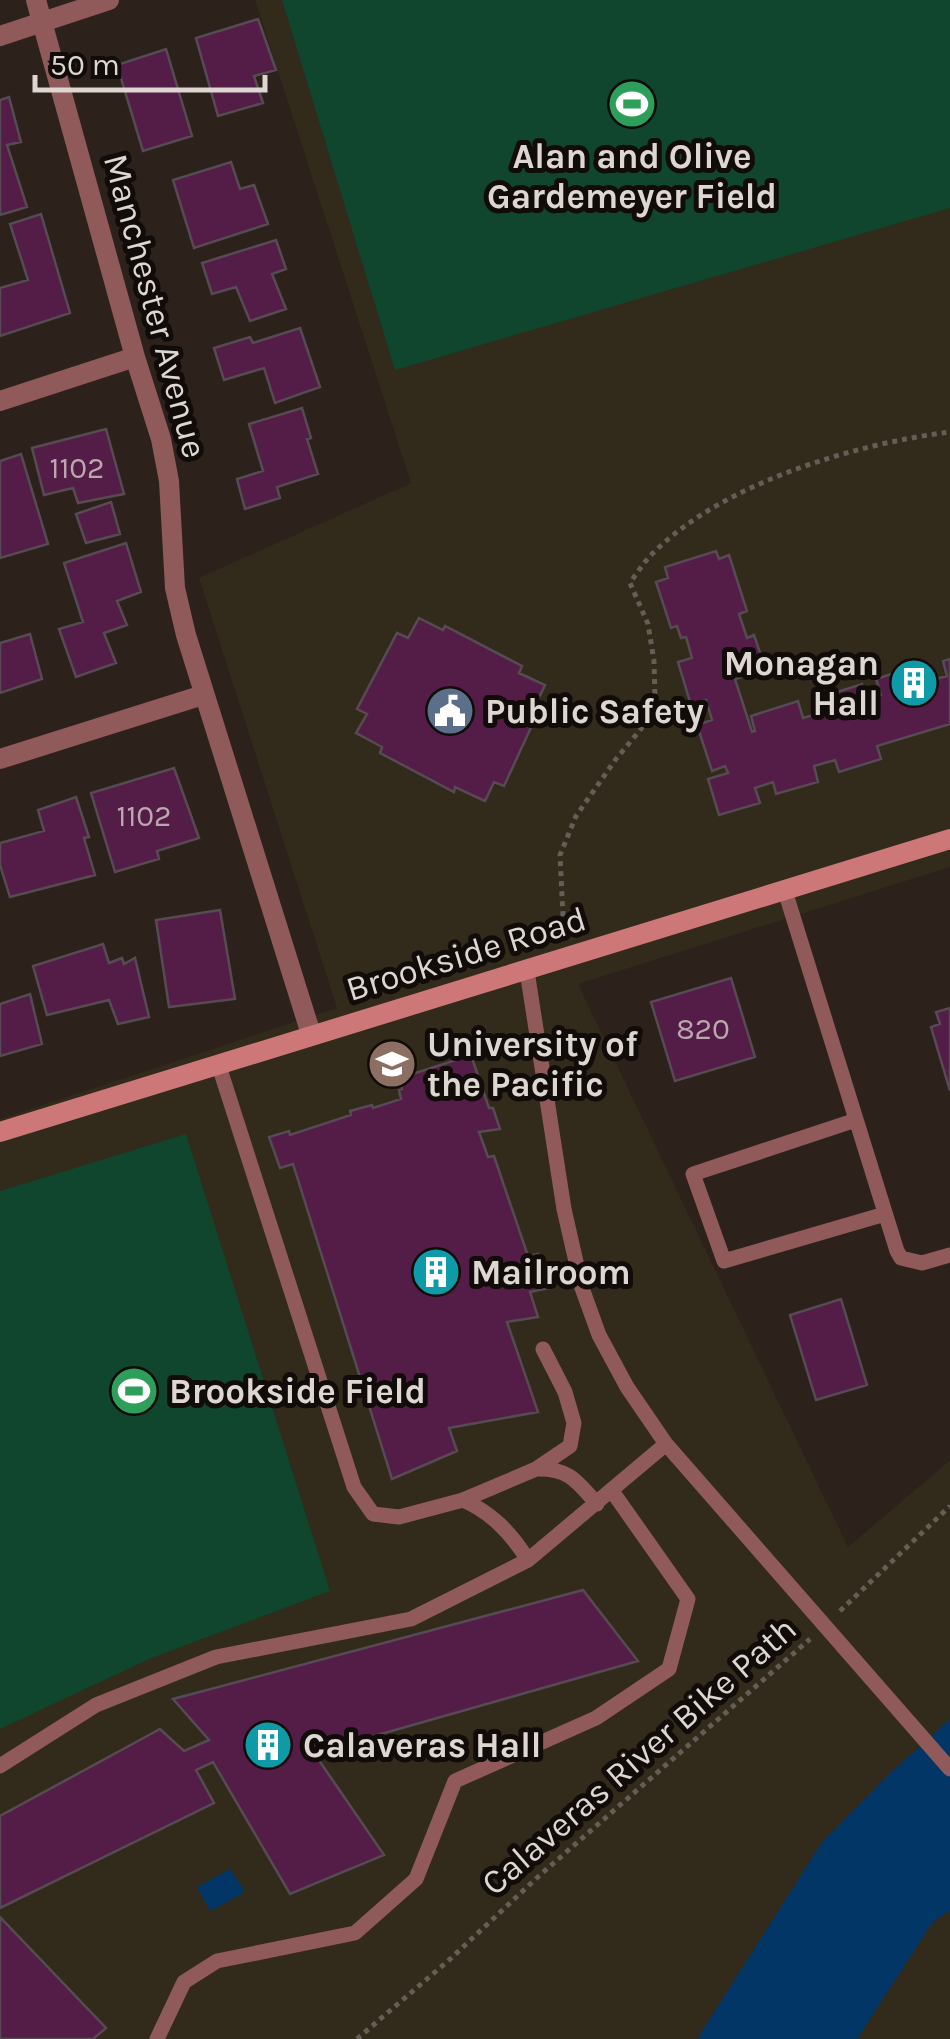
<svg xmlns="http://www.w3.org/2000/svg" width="950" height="2039" viewBox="0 0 950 2039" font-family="Karla,sans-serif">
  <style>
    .education { fill: #322a1a }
    .green { fill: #0f462d }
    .water { fill: #013666 }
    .building { fill: #541d47; stroke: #564b53; stroke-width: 2.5 }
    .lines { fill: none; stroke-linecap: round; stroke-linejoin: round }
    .path { stroke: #665d57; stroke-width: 5; stroke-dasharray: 5 5; stroke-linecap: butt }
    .lane { stroke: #905a5b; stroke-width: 15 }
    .street { stroke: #905a5b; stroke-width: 20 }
    .secondary { stroke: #cd7779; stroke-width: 20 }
    .labels { text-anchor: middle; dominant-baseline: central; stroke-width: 10; stroke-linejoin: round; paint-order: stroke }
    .number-label { font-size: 30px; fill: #bba8ae }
    .poi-label { font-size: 35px; font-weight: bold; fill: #ddd6d1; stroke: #110c09; text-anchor: start }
    .street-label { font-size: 35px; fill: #ddd6d1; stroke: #110c09 }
  </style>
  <rect width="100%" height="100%" fill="#2c211b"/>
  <path class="education" d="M255,0h695v867l-372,117 270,563 102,-87v579h-950v-920l337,-111 -138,-430 212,-95z"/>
  <path class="green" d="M282,0h668v208l-555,162z
    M186,1134l144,457 -181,68 -149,70v-538z"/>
  <path class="water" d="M950,1719v191l-18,13 -75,116h-160l125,-197 67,-68z
    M230,1869l15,23 -35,19 -13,-24z"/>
  <path class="building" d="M258,19l18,51 -22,6 9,27 -45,13 -22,-78z
    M166,49l26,87 -49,15 -26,-86z
    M9,97l12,45 -14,3 20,62 -27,8v-115z
    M231,162l9,27 14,-4 14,39 -74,24 -21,-68z
    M41,214l29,99 -70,23v-48l28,-8 -18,-56z
    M276,240l10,29 -14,5 14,35 -36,12 -14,-34 -24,7 -10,-31z
    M300,328l20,59 -45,16 -11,-35 -40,12 -10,-32 36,-11 3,6z
    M302,408l9,30 -4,1 11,35 -41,13 3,11 -35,11 -8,-30 26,-8 -14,-47z
    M106,429l18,65 -46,9 -5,-15 -29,7 -12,-47z
    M21,454l27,90 -48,14v-97z
    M111,502l9,32 -34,9 -10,-29z
    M126,543l15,49 -24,9 10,24 -23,8 12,30 -40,14 -17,-48 24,-7 -19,-59z
    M716,551l3,8 10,-4 18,56 -8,3 8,24 7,-3 12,35 -31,9 17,53 3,-1 -4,-15 47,-15 5,17 17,-5 -5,-14 47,-15 4,15 15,-4 -5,-16 46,-15 6,17 19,-5 -4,-15 7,-2v65l-73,22 4,13 -42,13 -4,-12 -21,6 4,16 -42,12 -3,-12 -18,6 5,15 -41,12 -11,-36 20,-6 -3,-7 -13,5 -15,-46 15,-5 -6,-20 -15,5 -13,-43 14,-4 -6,-21 -5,1 -4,-12 -6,2 -15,-46 12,-4 -3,-11z
    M419,618l24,12 2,-4 77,40 -3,7 26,12 -10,21 5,2 -36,78 -10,-4 -9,19 -30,-14 -1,5 -74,-39 2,-6 -26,-14 11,-19 -10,-5 40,-76 11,5z
    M30,634l12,45 -42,14v-50z
    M174,768l25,70 -42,13 2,8 -44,13 -24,-79z
    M76,797l13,40 -5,1 11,37 -85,22 -10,-32v-22l44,-12 -6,-21z
    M220,910l15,89 -66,8 -13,-87z
    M103,944l6,19 13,-5 2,6 11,-6 14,59 -31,7 -9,-24 -62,15 -14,-49z
    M731,978l24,79 -80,24 -24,-79z
    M30,994l12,50 -42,12v-52z
    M950,1008v83l-19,-64 9,-3 -4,-12z
    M471,1055l18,53h4l7,21 -21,3 9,25 6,-1 34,100 10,-2 11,34 -19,4 8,25 -31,5 31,90 -89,16 8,23 -65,28 -99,-315 -13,4 -11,-31 20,-6 1,4 61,-20 -1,-4 22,-6 1,3 28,-9 -2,-9 3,-1 -2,-11z
    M841,1299l26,86 -51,15 -26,-85z
    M583,1590l55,71 -324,92 70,102 -94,39 -77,-132 -17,8 18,33 -214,105v-92l160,-87 24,22 25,-11 -36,-41z
    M0,1917l106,111 -13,11h-93z"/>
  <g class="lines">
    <path class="path" d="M564,936l-4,-81 16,-39 40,-57 25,-30 14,-31 -1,-37 -6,-37 -18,-41c7,-10 14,-21 23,-30 70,-70 201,-109 297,-121
      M840,1611l110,-105
      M357,2039l91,-78 92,-86 270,-236"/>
    <path class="lane" d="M785,891l112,360 4,7 21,5 28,-8
      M527,971l37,238 18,79 17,47 28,52 39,57 284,325
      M218,1063l136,424 19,27 26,3 64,-17 73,-31 34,-23 4,-23 -9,-31 -22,-43
      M856,1120l-163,54 31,87 161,-47
      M536,1469c33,-1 41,12 61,35
      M463,1500c29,13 48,33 65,60
      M0,1766l96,-61 120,-48 195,-38 117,-59 138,-116
      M157,2039l27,-57 33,-21 138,-28 61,-54 39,-98 141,-63 73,-49 19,-70 -76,-108"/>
    <path class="street" d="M36,0l99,357 26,82 8,42 6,107 11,47 125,399
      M0,36l109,-36
      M0,401l135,-44
      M0,759l203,-64"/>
    <path class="secondary" d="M0,1132c316,-99 634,-194 950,-293"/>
  </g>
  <defs>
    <g id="stadium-disc" transform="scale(2.5)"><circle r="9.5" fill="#2e9e5b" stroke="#110c09"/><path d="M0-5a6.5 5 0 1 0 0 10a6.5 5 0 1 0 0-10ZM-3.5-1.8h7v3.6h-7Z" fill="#fff"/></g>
    <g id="building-disc" transform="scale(2.5)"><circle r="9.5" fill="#0f9aa8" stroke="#110c09"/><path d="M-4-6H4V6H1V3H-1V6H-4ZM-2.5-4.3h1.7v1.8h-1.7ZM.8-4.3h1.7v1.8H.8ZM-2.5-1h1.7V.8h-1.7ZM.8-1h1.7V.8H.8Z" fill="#fff"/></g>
    <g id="civic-disc" transform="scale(2.5)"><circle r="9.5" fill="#5c6f8a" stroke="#110c09"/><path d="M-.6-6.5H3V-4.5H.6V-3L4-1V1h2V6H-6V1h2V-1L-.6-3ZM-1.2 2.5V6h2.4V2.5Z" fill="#fff"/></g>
    <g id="university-disc" transform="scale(2.5)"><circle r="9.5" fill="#8d6e63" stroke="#110c09"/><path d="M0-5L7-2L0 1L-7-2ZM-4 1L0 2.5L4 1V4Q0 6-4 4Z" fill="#fff"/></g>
  </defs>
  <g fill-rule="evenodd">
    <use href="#stadium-disc" x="632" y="104"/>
    <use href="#building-disc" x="914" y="683"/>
    <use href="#civic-disc" x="450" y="711"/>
    <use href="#university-disc" x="392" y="1064"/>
    <use href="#building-disc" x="436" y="1272"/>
    <use href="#stadium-disc" x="134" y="1391"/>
    <use href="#building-disc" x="268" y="1745"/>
  </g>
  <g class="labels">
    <g class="number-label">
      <text x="77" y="468">1102</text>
      <text x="144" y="816">1102</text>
      <text x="703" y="1029">820</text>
    </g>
    <g class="poi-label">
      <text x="632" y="156" text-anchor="middle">Alan and Olive<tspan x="632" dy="40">Gardemeyer Field</tspan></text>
      <text x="879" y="663" text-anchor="end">Monagan<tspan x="879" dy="40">Hall</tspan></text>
      <text x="485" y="711">Public Safety</text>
      <text x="427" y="1044">University of<tspan x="427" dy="40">the Pacific</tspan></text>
      <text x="471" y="1272">Mailroom</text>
      <text x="169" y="1391">Brookside Field</text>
      <text x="303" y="1745">Calaveras Hall</text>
    </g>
    <g class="street-label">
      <text transform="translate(155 306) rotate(75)">Manchester Avenue</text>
      <text transform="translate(466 954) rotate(-17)">Brookside Road</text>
      <text transform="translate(639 1756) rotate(-41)">Calaveras River Bike Path</text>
    </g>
  </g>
  <path d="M35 75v15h230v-15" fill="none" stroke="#ddd6d1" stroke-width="5"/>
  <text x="50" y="75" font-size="30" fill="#ddd6d1" stroke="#110c09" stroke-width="8" paint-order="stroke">50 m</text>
</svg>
